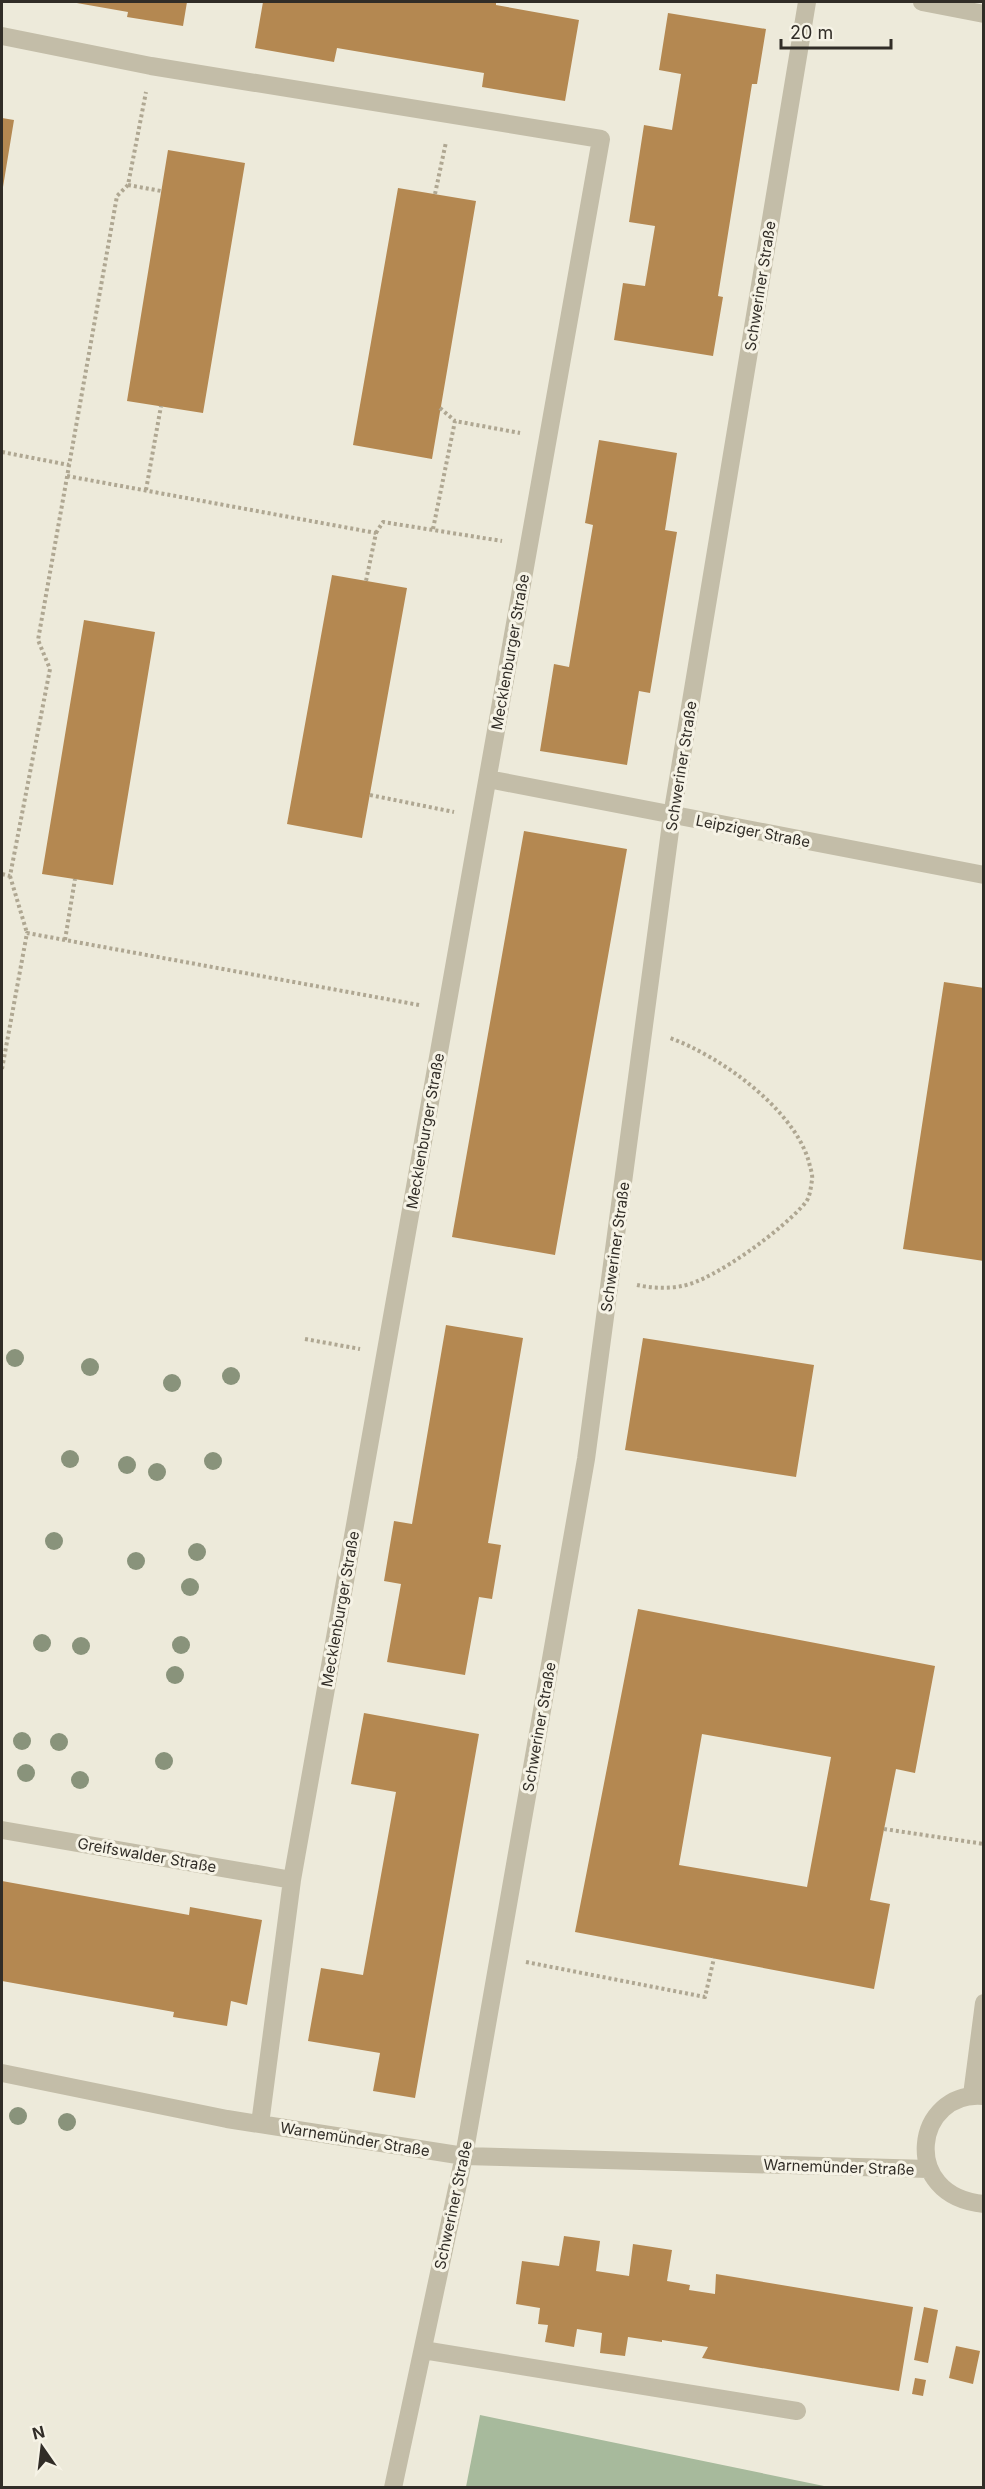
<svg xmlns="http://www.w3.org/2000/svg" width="985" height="2489" viewBox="0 0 985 2489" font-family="Inter,sans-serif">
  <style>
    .green { fill: #a7ba9c }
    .building { fill: #b48851; fill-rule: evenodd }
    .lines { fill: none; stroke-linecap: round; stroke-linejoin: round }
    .path { stroke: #afa792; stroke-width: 4; stroke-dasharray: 3 3; stroke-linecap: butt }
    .lane { stroke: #c3bda8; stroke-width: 18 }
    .tree { fill: #89937b }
    .labels { text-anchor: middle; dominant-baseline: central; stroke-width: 6; stroke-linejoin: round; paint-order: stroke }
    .street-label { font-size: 15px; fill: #312d27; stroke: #f6f3e6 }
  </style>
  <rect width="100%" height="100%" fill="#edeada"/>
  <path class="green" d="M480,2415l344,71 -1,1h-357z"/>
  <path class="building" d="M71,2h116l-4,24 -56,-9 1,-5z
    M263,2h233v3l83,15 -14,81 -83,-14 2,-14 -147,-25 -3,14 -79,-14z
    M668,13l98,16 -9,55h-5l-34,212 5,1 -10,59 -99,-16 9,-57 22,3 10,-60 -26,-4 15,-97 28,5 9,-56 -22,-4z
    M2,118l12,2 -11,67h-1z
    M168,150l77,13 -42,250 -76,-12z
    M398,188l78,13 -44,258 -79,-14z
    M599,440l78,13 -12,77 12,2 -27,161 -11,-2 -12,74 -87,-14 14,-87 15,3 24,-142 -8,-2z
    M332,575l75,13 -45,250 -75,-14z
    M84,620l71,12 -42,253 -71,-11z
    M524,831l103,18 -72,406 -103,-18z
    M944,982l40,6v273l-81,-12z
    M446,1325l77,13 -35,205 13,2 -9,54 -13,-2 -14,78 -78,-13 14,-78 -17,-3 10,-60 18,3z
    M643,1338l171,27 -18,112 -171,-27z
    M638,1609l297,57 -20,107 -19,-4 -26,131 20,4 -16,85 -299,-57zM702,1734l129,23 -24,130 -128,-22z
    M364,1713l115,21 -64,364 -42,-7 7,-38 -72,-12 13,-73 42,7 33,-183 -45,-8z
    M2,1881l187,34 1,-8 72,13 -15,85 -16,-4 -4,25 -54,-9 1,-5 -172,-31z
    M564,2236l36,5 -4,30 33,5 4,-32 39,6 -5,31 23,4 -1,5 26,4 1,-20 197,33 -14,84 -197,-33 6,-11 -46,-7v2l-34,-5 -3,19 -25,-3 2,-20 -25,-4 -3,18 -29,-5 3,-17 -10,-1 2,-16 -24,-4 6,-43 37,5z
    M924,2307l14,3 -10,53 -14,-3z
    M956,2346l24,5 -7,33 -24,-6z
    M915,2378l11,2 -3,16 -11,-2z"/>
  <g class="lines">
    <path class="path" d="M128,185l33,6
      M435,194l11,-52
      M440,408l15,13
      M2,452l67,13
      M67,476l309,57 -10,48
      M146,490l15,-84
      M433,529l22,-108 65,12
      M376,533l7,-11 119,19
      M370,795l84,17
      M2,874l8,2 40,-207 -12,-29 79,-444 11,-11 18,-93
      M10,876l17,57
      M65,940l10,-61
      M2,1069l25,-136 392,72
      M637,1285c14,3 31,4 45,1 33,-6 103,-58 124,-84 4,-5 5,-16 6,-22 1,-6 -2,-12 -3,-18 -15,-53 -89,-106 -139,-124
      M305,1339l55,10
      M884,1829l100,15
      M526,1962l179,35 9,-39"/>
    <path class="lane" d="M922,2l62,12
      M2,36l149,30 450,73 -309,1741 -32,244
      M488,779l496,96
      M2,1830l290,50
      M2,2073l225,46 237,37 464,13
      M972,2095l12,-92
      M984,2096c-69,-7 -86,100 0,108
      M423,2350l374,61
      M393,2488l71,-332 122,-697 86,-643 135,-814"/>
  </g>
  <g class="tree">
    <circle cx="15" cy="1358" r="9"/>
    <circle cx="90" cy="1367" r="9"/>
    <circle cx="231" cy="1376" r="9"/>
    <circle cx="172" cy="1383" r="9"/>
    <circle cx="70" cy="1459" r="9"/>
    <circle cx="213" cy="1461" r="9"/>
    <circle cx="127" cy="1465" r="9"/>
    <circle cx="157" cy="1472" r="9"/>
    <circle cx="54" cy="1541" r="9"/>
    <circle cx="197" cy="1552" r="9"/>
    <circle cx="136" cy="1561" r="9"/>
    <circle cx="190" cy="1587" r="9"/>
    <circle cx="42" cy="1643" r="9"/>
    <circle cx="181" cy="1645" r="9"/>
    <circle cx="81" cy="1646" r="9"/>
    <circle cx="175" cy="1675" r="9"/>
    <circle cx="22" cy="1741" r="9"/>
    <circle cx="59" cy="1742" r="9"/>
    <circle cx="164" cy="1761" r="9"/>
    <circle cx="26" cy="1773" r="9"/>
    <circle cx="80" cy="1780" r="9"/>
    <circle cx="18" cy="2116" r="9"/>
    <circle cx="67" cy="2122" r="9"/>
  </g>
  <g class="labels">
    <g class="street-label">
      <text transform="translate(760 286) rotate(-81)">Schweriner Straße</text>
      <text transform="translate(510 652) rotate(-80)">Mecklenburger Straße</text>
      <text transform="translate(681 766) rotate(-81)">Schweriner Straße</text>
      <text transform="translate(753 831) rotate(11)">Leipziger Straße</text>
      <text transform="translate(425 1131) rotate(-80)">Mecklenburger Straße</text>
      <text transform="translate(615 1247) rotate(-82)">Schweriner Straße</text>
      <text transform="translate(340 1609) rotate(-80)">Mecklenburger Straße</text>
      <text transform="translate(539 1727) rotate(-80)">Schweriner Straße</text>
      <text transform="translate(147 1855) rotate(10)">Greifswalder Straße</text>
      <text transform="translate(355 2139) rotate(9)">Warnemünder Straße</text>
      <text transform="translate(839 2167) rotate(2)">Warnemünder Straße</text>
      <text transform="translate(453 2205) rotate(-78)">Schweriner Straße</text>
    </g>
  </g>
  <rect width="985" height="2489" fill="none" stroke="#312d27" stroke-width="6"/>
  <g transform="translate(42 2447) rotate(346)" stroke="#f6f3e6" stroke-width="4.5" paint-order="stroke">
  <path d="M0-4.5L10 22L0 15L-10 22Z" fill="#312d27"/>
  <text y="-9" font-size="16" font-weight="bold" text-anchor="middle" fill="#312d27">N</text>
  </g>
  <path d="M781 39v9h110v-9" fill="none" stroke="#312d27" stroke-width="3"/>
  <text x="790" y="39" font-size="18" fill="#312d27" stroke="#f6f3e6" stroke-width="4.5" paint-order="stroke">20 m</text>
</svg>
